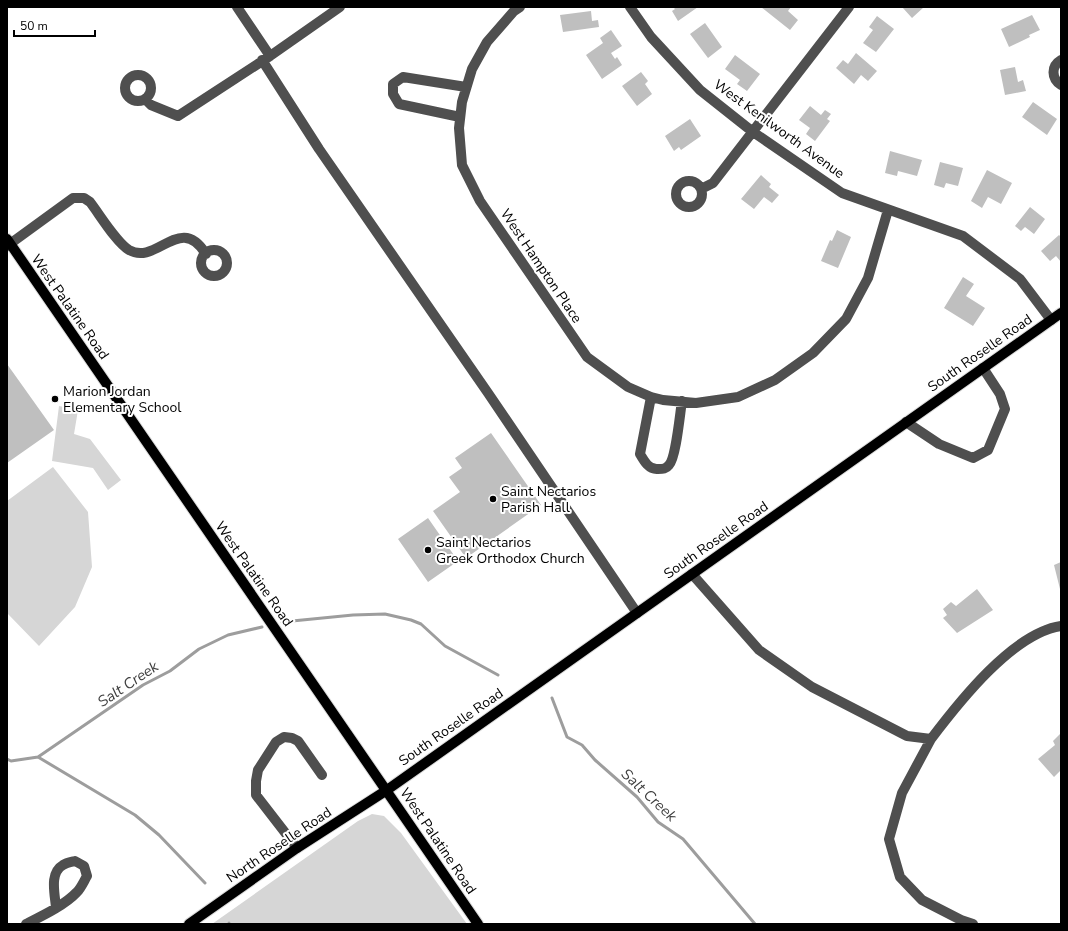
<svg xmlns="http://www.w3.org/2000/svg" width="1068" height="931" viewBox="0 0 1068 931" font-family="'Nunito Sans',sans-serif">
  <style>
    .green { fill: #d6d6d6 }
    .lines { fill: none; stroke-linecap: round; stroke-linejoin: round }
    .stream { stroke: #9d9d9d; stroke-width: 3 }
    .building { fill: #bfbfbf }
    .major-casing { stroke: #dbdbdb; stroke-width: 12 }
    .minor { stroke: #4f4f4f; stroke-width: 10 }
    .major { stroke: #000; stroke-width: 10 }
    .poi-dot { fill: #000; stroke: #fff; stroke-width: 1.5 }
    .labels { text-anchor: middle; dominant-baseline: central; stroke-width: 4; stroke-linejoin: round; paint-order: stroke }
    .street-label { font-size: 14px; fill: #000; stroke: #fff }
    .poi-label { font-size: 14px; fill: #000; stroke: #fff; text-anchor: start }
    .water-label { font-size: 15px; font-style: italic; fill: #3e3e3e; stroke: #fff }
  </style>
  <rect width="100%" height="100%" fill="#fff"/>
  <path class="green" d="M59,406l19,4 -4,24 16,5 31,41 -13,10 -15,-22 -41,-7z
    M53,467l35,45 4,55 -17,40 -36,39 -32,-33v-112z
    M372,814l12,2 17,17 66,91h-255l146,-103z"/>
  <g class="lines">
    <path class="stream" d="M282,622l71,-7 32,-1 26,6 10,4 24,22 53,29
      M552,698l15,39 15,8 13,15 42,37 21,25 25,17 72,85
      M38,757l97,58 24,20 46,48
      M7,759l4,2 27,-4 105,-72 27,-14 29,-22 29,-14 34,-8
      M229,923v1"/>
  </g>
  <path class="building" d="M673,7h25l-20,14 -6,-10 3,-2z
    M761,7h30l-3,4 10,9 -8,10z
    M902,7h22l-12,11z
    M591,11l1,10 6,-1 1,7 -36,5 -3,-17z
    M1032,15l8,15 -11,5 1,2 -21,10 -8,-18z
    M877,16l17,13 -18,23 -13,-9 10,-13 -4,-3z
    M705,23l17,24 -14,11 -18,-24z
    M611,30l11,16 -11,7 4,6 2,-2 5,8 -20,14 -16,-24 17,-12 -3,-5z
    M856,53l21,18 -9,10 -7,-6 -7,9 -18,-16 7,-8 5,4z
    M735,55l25,19 -13,17 -10,-7 3,-4 -15,-11z
    M1015,67l3,15 5,-2 3,11 -21,4 -5,-25z
    M641,72l7,9 -3,3 7,10 -15,12 -15,-20z
    M1033,102l24,17 -10,16 -25,-18z
    M810,106l11,9 4,-5 6,4 -4,5 3,2 -15,20 -9,-7 4,-6 -11,-8z
    M690,119l11,17 -20,14 -2,-3 -5,4 -9,-15z
    M890,151l32,9 -5,16 -19,-5 -1,5 -12,-3z
    M940,162l23,6 -5,18 -12,-3 -2,5 -10,-3z
    M987,170l25,13 -11,21 -13,-7 -6,11 -11,-7z
    M761,175l10,9 -2,3 10,8 -7,8 -8,-6 -10,12 -13,-10z
    M1030,207l15,12 -11,15 -9,-7 -4,4 -6,-5z
    M837,230l14,7 -13,31 -17,-7 9,-21 2,1z
    M1059,235l2,2v25l-5,-6 -6,5 -9,-10z
    M963,277l11,7 -8,12 19,12 -12,18 -29,-18z
    M7,364l47,66 -47,33z
    M491,433l50,72 -75,53 -33,-47 27,-19 -11,-15 13,-9 -7,-10z
    M428,518l30,43 -30,21 -30,-43z
    M1061,562v27h-1l-6,-24z
    M977,589l16,21 -36,23 -14,-15 4,-3 -4,-6 8,-7 5,4z
    M1061,733v37l-7,7 -16,-18 17,-14 -2,-4z"/>
  <g class="lines">
    <g class="major-casing">
      <path id="major" d="M7,239l471,685
        M189,924l108,-76 90,-58 674,-477"/>
    </g>
    <path class="minor" d="M237,7l33,49
      M520,7l-6,4 -27,31 -15,27 -10,33 -3,26 3,37 18,36 107,156 41,30 23,10 12,3 33,3 42,-6 37,-17 38,-27 33,-34 22,-41 20,-68
      M630,7l21,30 49,53 53,42 89,61 121,43 57,43 31,41
      M262,60l57,89 169,244 149,220
      M1061,60c-10,6 -10,18 0,25
      M125 88a13 13 0 1 1 26 0a13 13 0 1 1-26 0Z
      M145,99l6,6 27,11 92,-60 70,-49
      M460,117l-61,-13 -6,-10v-10l10,-7 63,10
      M676 194a13 13 0 1 1 26 0a13 13 0 1 1-26 0Z
      M701,189l12,-6 136,-176
      M7,246l66,-48h11l6,4c10,13 26,40 39,48 28,16 51,-38 77,4
      M201 263a13 13 0 1 1 26 0a13 13 0 1 1-26 0Z
      M651,397l-11,57c4,7 9,16 18,15 5,0 8,0 11,-4 7,-7 11,-52 13,-64
      M906,422l33,22 34,14 15,-8 17,-41 -5,-15 -17,-26
      M692,574l67,76 53,37 95,49 24,3c28,-37 82,-106 130,-113
      M931,739l-29,54 -13,46 11,38 22,23 39,20 12,4
      M297,848l-41,-53v-14l2,-11 18,-28 8,-5 8,1 6,3 24,34
      M26,924c16,-8 39,-19 51,-32 4,-4 7,-11 10,-16l-3,-10 -9,-5c-4,1 -9,2 -12,4 -14,8 -8,29 -7,43"/>
    <use href="#major" class="major"/>
  </g>
  <g class="poi-dot">
    <circle cx="55" cy="399" r="4"/>
    <circle cx="493" cy="499" r="4"/>
    <circle cx="428" cy="550" r="4"/>
  </g>
  <g class="labels">
    <g class="street-label">
      <text transform="translate(779 129) rotate(36)">West Kenilworth Avenue</text>
      <text transform="translate(541 266) rotate(56)">West Hampton Place</text>
      <text transform="translate(70 307) rotate(55)">West Palatine Road</text>
      <text transform="translate(980 353) rotate(-35)">South Roselle Road</text>
      <text transform="translate(716 540) rotate(-35)">South Roselle Road</text>
      <text transform="translate(254 574) rotate(55)">West Palatine Road</text>
      <text transform="translate(451 727) rotate(-35)">South Roselle Road</text>
      <text transform="translate(438 841) rotate(56)">West Palatine Road</text>
      <text transform="translate(279 845) rotate(-34)">North Roselle Road</text>
    </g>
    <g class="poi-label">
      <text x="63" y="391">Marion Jordan<tspan x="63" dy="16">Elementary School</tspan></text>
      <text x="501" y="491">Saint Nectarios<tspan x="501" dy="16">Parish Hall</tspan></text>
      <text x="436" y="542">Saint Nectarios<tspan x="436" dy="16">Greek Orthodox Church</tspan></text>
    </g>
    <g class="water-label">
      <text transform="translate(128 684) rotate(-34)">Salt Creek</text>
      <text transform="translate(649 795) rotate(43)">Salt Creek</text>
    </g>
  </g>
  <rect width="1068" height="931" fill="none" stroke="#000000" stroke-width="16"/>
  <path d="M14 30v6h81v-6" fill="none" stroke="#000000" stroke-width="2"/>
  <text x="20" y="30" font-size="12" fill="#000000" stroke="#ffffff" stroke-width="3" paint-order="stroke">50 m</text>
</svg>
